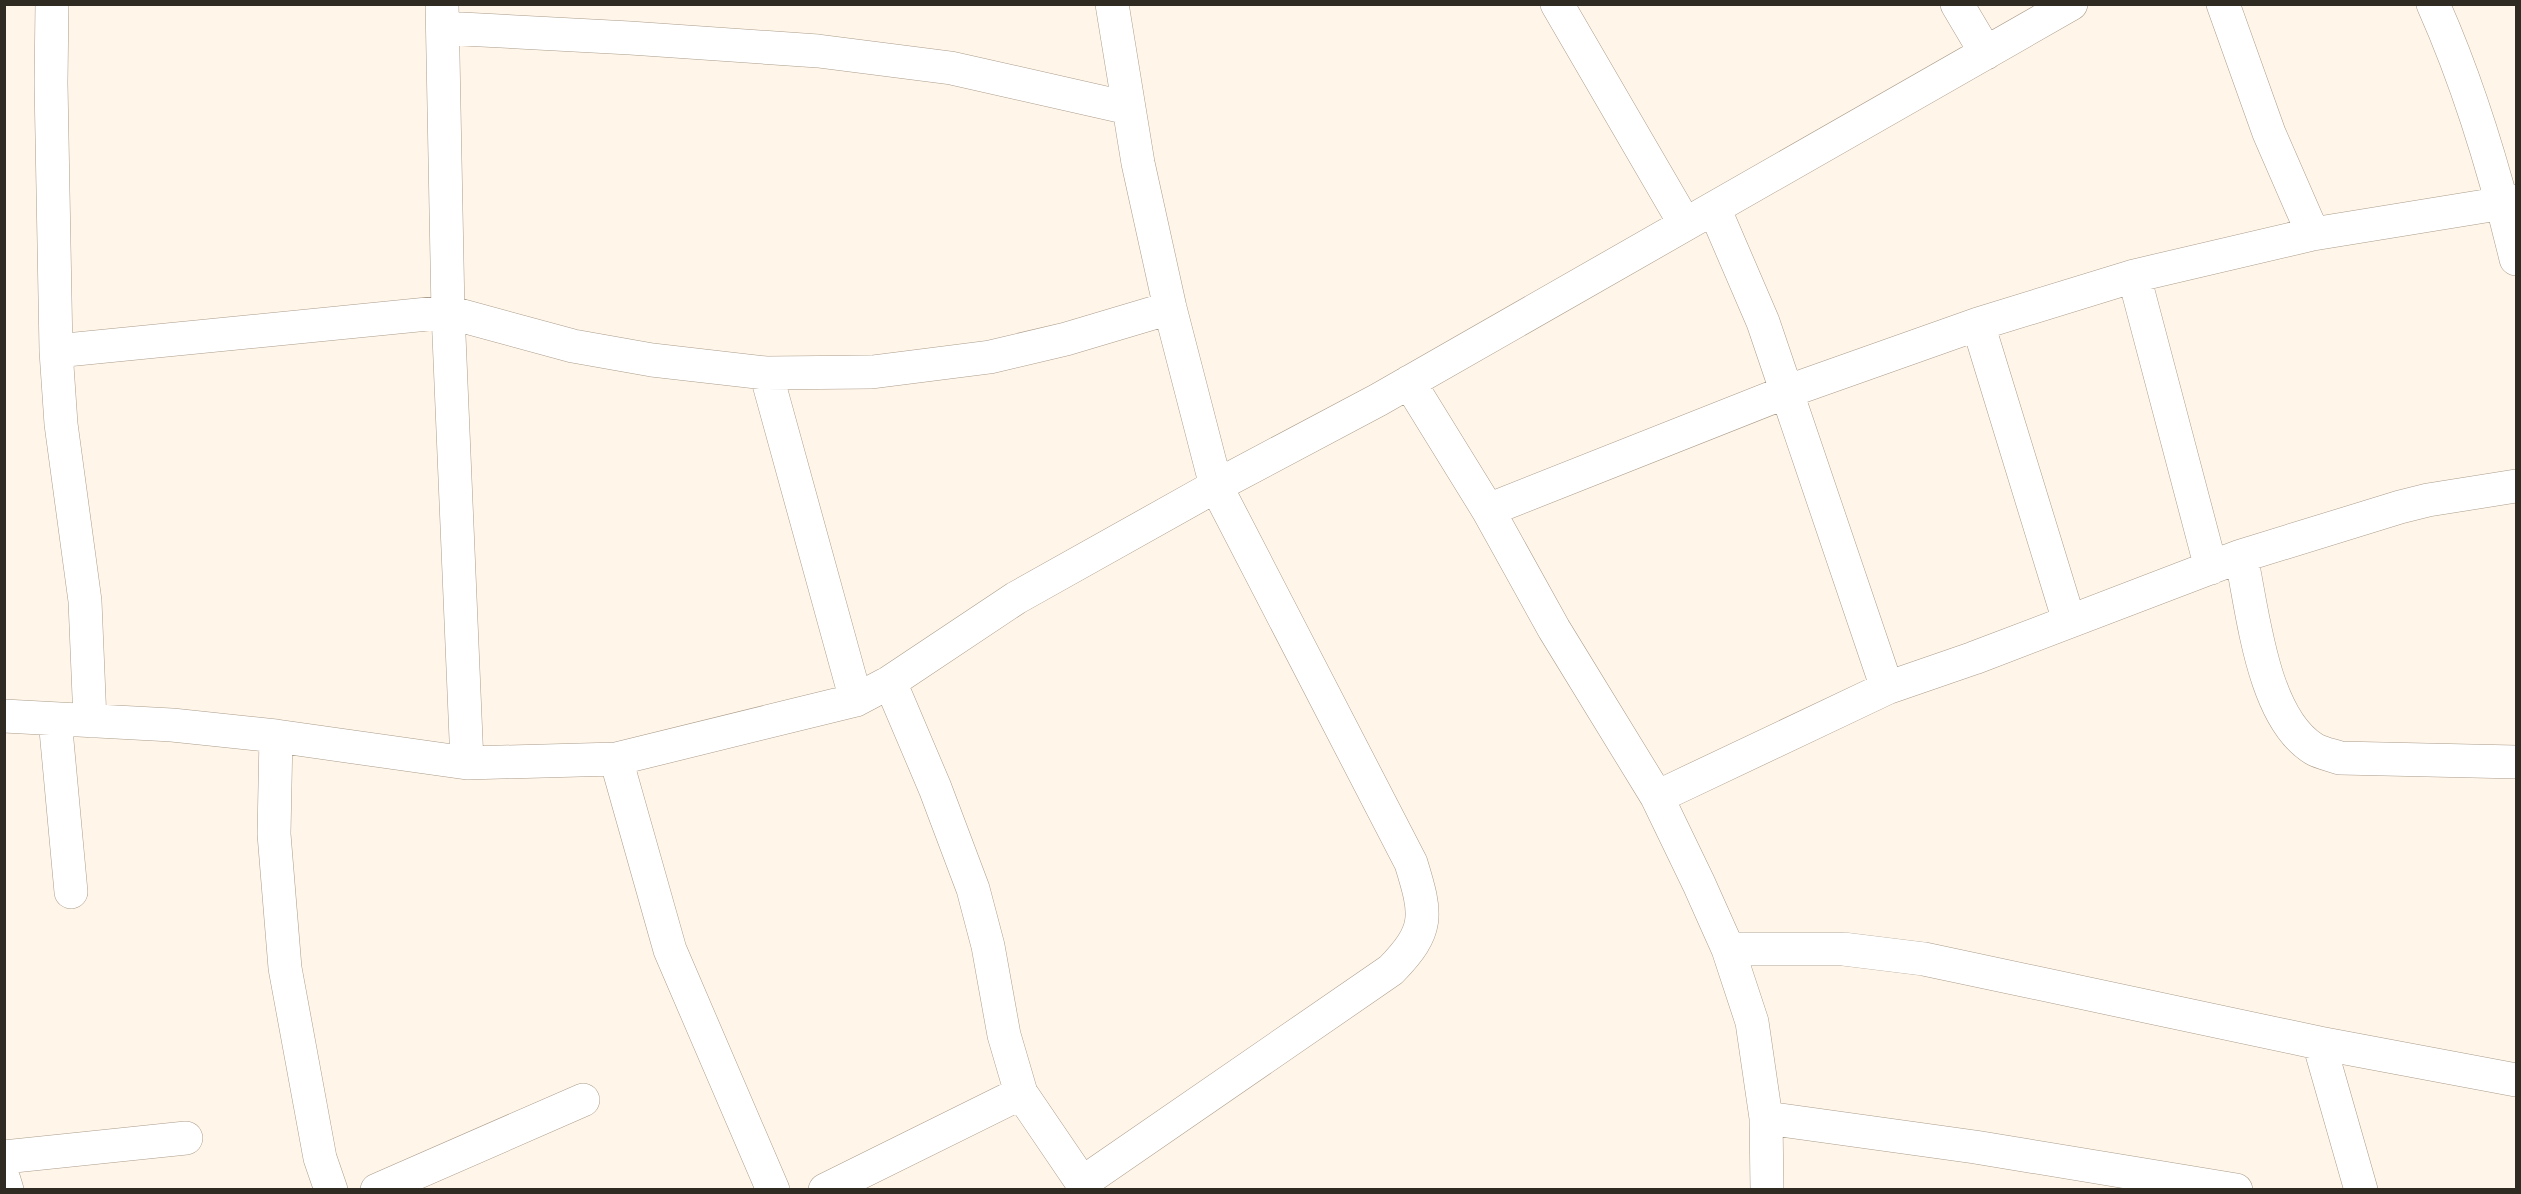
<svg xmlns="http://www.w3.org/2000/svg" width="2521" height="1194" viewBox="0 0 2521 1194" font-family="'Archivo Narrow',sans-serif">
  <style>
    .lines { fill: none; stroke-linecap: round; stroke-linejoin: round }
    .street-casing { stroke: #ab9d8b; stroke-width: 34 }
    .street { stroke: #fff; stroke-width: 33 }
  </style>
  <rect width="100%" height="100%" fill="#fff5e9"/>
  <g class="lines">
    <g class="street-casing">
      <path id="street" d="M52,4l-1,79 5,268 5,73 24,177 5,120
        M442,4l6,308 19,451
        M1557,4l128,220
        M1957,4l29,49
        M2223,4l46,129 44,101
        M2433,4c37,83 62,167 83,255
        M443,28l187,10 188,13 133,17 177,40
        M1714,208l49,114 124,366
        M2134,276l77,292
        M1978,324l91,297
        M56,351l392,-39 125,34 79,14 114,13 106,-1 118,-15 76,-18 104,-31
        M766,373l90,327
        M1409,382l79,128 66,119 103,168 42,87 29,65 24,73 14,96 1,72
        M1488,510l298,-118 192,-68 156,-48 179,-42 203,-33
        M2241,556c12,55 21,161 73,193 7,4 17,6 26,9l176,4
        M890,682l45,106 38,101 15,57 16,89 17,58 66,97
        M4,716l168,9 104,11 191,27 149,-4 240,-59 34,-18 126,-84 200,-112 162,-86 693,-396
        M55,719l16,173
        M276,736l-2,98 11,134 35,190 11,32
        M616,759l54,191 103,240
        M1657,797l230,-109 87,-30 267,-102 159,-49 28,-7 88,-14
        M1728,949h115l81,10 395,84 197,37
        M2319,1043l42,147
        M1766,1118l209,29 261,43
        M4,1157l182,-19
        M4,1180l3,10
        M1082,1183l309,-213c39,-40 36,-55 20,-107l-195,-377 -46,-178 -32,-145 -26,-159
        M377,1190l206,-90
        M825,1190l196,-97"/>
    </g>
    <use href="#street" class="street"/>
  </g>
  <rect width="2521" height="1194" fill="none" stroke="#2f2a22" stroke-width="12"/>
</svg>
